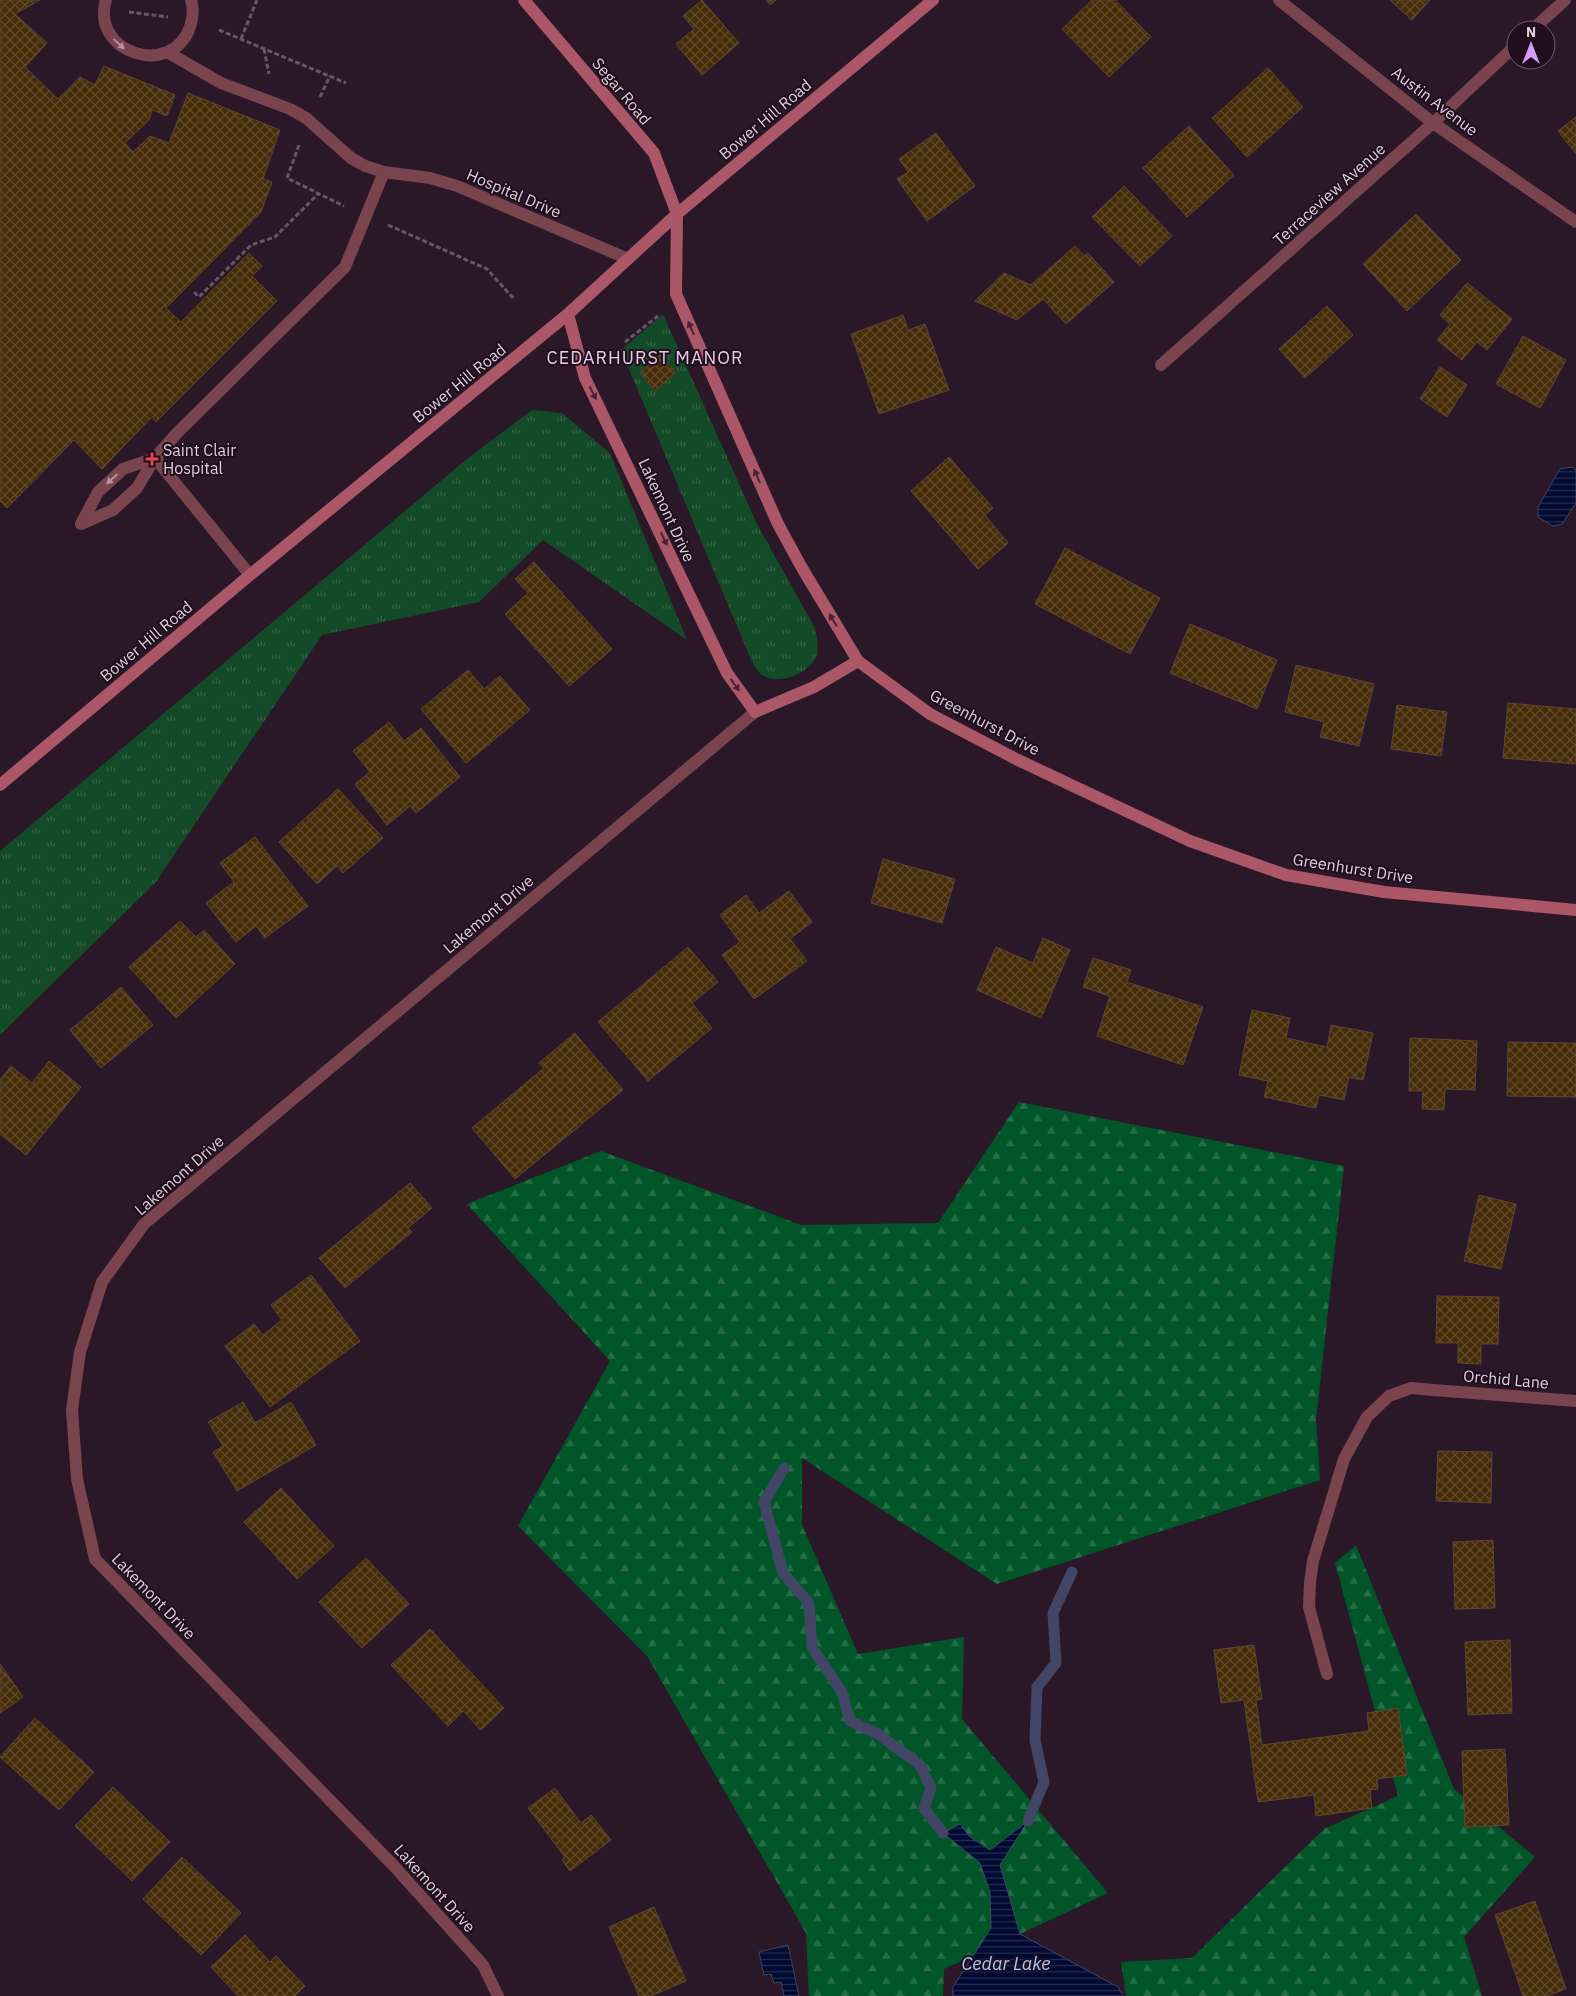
<svg xmlns="http://www.w3.org/2000/svg" width="1576" height="1996" viewBox="0 0 1576 1996" font-family="'IBM Plex Sans',sans-serif">
  <style>
    .grass { fill: url(#grass-tufts) }
    .forest { fill: url(#forest-firs) }
    .water { fill: url(#water-rules); stroke: #424565 }
    .lines { fill: none; stroke-linecap: round; stroke-linejoin: round }
    .stream { stroke: #424565; stroke-width: 11 }
    .building { fill: url(#building-cross-hatch); stroke: #5a4732 }
    .path { stroke: #675666; stroke-width: 3; stroke-dasharray: 5 2.5; stroke-linecap: butt }
    .lane { stroke: #79444d; stroke-width: 12 }
    .street { stroke: #79444d; stroke-width: 12 }
    .secondary { stroke: #ab5767; stroke-width: 12 }
    .oneway { fill: #b0919c }
    .oneway2 { fill: #4a2435 }
    .health-dot { fill: #e0444e; stroke: #200e1f; stroke-width: 2 }
    .labels { text-anchor: middle; dominant-baseline: central; stroke-width: 4; stroke-linejoin: round; paint-order: stroke }
    .street-label { font-size: 16px; fill: #ddd0dc; stroke: #200e1f }
    .poi-label { font-size: 16px; fill: #ddd0dc; stroke: #200e1f; text-anchor: start }
    .neighbourhood-label { font-size: 18px; letter-spacing: 1px; fill: #e6cde3; stroke: #200e1f }
    .water-label { font-size: 18px; font-style: italic; fill: #a7c7fb; stroke: #200e1f }
  </style>
  <defs>
    <pattern id="grass-tufts" width="24" height="20" patternUnits="userSpaceOnUse" patternTransform="scale(1.25)"><rect width="24" height="20" fill="#134a27"/><path d="M3 7l-1-3M5 7V3M7 7l1-3M15 17l-1-3M17 17v-4M19 17l1-3" fill="none" stroke="#356346"/></pattern>
    <pattern id="forest-firs" width="22" height="20" patternUnits="userSpaceOnUse" patternTransform="scale(1.25)"><rect width="22" height="20" fill="#005629"/><path d="M5 1l3.5 6h-7zM16 11l3.5 6h-7z" fill="#256d47"/></pattern>
    <pattern id="water-rules" width="6" height="5" patternUnits="userSpaceOnUse" patternTransform="scale(1.25)"><rect width="6" height="5" fill="#000a32"/><path d="M0 2.5h6" fill="none" stroke="#252d4f"/></pattern>
    <pattern id="building-cross-hatch" width="8" height="8" patternUnits="userSpaceOnUse" patternTransform="scale(1.25)"><rect width="8" height="8" fill="#472c08"/><path d="M0 0l8 8M0 8l8-8" fill="none" stroke="#614a2b"/></pattern>
  </defs>
  <rect width="100%" height="100%" fill="#2a1829"/>
  <path class="grass" d="M663,314l94,210 58,104c2,10 5,22 0,31 -9,16 -37,26 -53,16 -4,-3 -7,-9 -10,-13l-131,-312z
    M532,410l30,3 48,40 77,187 -144,-100 -64,62 -157,33 -166,247 -156,153v-184l468,-393z"/>
  <path class="forest" d="M1019,1102l325,64 -28,254 4,60 -323,104 -195,-126v67l56,129 106,-17 -2,82 146,174 -164,76 -1,27h-134l-3,-63 -159,-277 -129,-130 92,-165 -143,-157 134,-53 200,74 137,-2z
    M1356,1545l98,244 81,68 -71,80 18,59h-356l-5,-34 71,-4 132,-129 74,-33 -63,-233z"/>
  <path class="water" d="M1572,467l4,3v33l-14,21 -9,2 -15,-9v-10l22,-38z
    M1028,1821l-28,44 20,69 98,53 5,9h-170v-9l38,-59 -1,-36 -10,-29 -37,-30 17,-9 9,12 21,14z
    M788,1945l11,51h-15l-3,-14 -7,1 -3,-9 -7,1 -5,-23z"/>
  <g class="lines">
    <path class="stream" d="M784,1468l-20,34 19,71 26,30 3,44 30,45 8,29 28,13 42,31 11,23 -7,20 19,25
      M1028,1821l16,-39 -9,-42 2,-53 19,-24 -3,-50 19,-41"/>
  </g>
  <path class="building" d="M0,0h40l-25,14 32,29 -22,24 33,32 22,-22 15,8 9,-19 71,29 -8,21 -15,-6 -3,10 -24,23 8,9 17,-16 19,7 19,-50 92,37 -17,49 9,3 -11,30 -95,96 15,14 68,-69 13,13 -10,10 25,25 -121,121 -4,-5 -50,52 -28,-29 -67,68 -7,-7z
    M702,0l37,43 -37,32 -26,-31 18,-15 -11,-13z
    M766,0h10l-6,5z
    M1092,0h23l36,37 -42,40 -47,-48z
    M1390,0h40l-18,20z
    M1268,68l35,39 -56,50 -35,-39z
    M1576,117v37l-18,-23z
    M1189,126l45,49 -47,42 -44,-49z
    M936,133l39,53 -48,35 -30,-42 11,-7 -9,-13z
    M1124,186l48,50 -32,30 -48,-49z
    M1416,214l45,46 -54,51 -44,-47z
    M1075,246l9,10 4,-3 26,29 -48,42 -23,-25 -26,21 -42,-19 29,-28 27,12z
    M1467,283l45,36 -25,31 -10,-8 -15,18 -25,-20 13,-16 -10,-9z
    M1327,306l26,29 -48,43 -26,-29z
    M903,315l5,15 17,-6 24,66 -70,24 -28,-80z
    M1523,336l43,24 -26,48 -44,-24z
    M660,355l16,17 -21,19 -15,-18z
    M1440,367l27,18 -20,32 -27,-18z
    M949,457l44,51 -8,7 23,28 -30,26 -67,-78z
    M1065,548l95,50 -30,56 -95,-50z
    M534,562l78,87 -43,37 -64,-72 23,-21 -13,-14z
    M1190,624l87,36 -20,49 -87,-36z
    M1296,665l78,19 -15,62 -39,-9 4,-15 -39,-10z
    M468,670l16,19 16,-13 30,34 -64,53 -45,-54z
    M1508,703l68,6v55l-73,-6z
    M1397,705l50,7 -6,44 -50,-7z
    M389,722l15,19 17,-13 39,49 -44,36 -6,-7 -23,19 -32,-41 15,-12 -17,-21z
    M338,789l45,49 -40,35 -6,-7 -20,18 -38,-42z
    M255,837l53,69 -43,32 -9,-12 -20,16 -30,-39 28,-21 -14,-19z
    M883,859l72,20 -13,44 -71,-20z
    M789,891l23,31 -22,17 17,22 -53,38 -32,-44 18,-13 -20,-27 26,-20 13,18z
    M180,921l16,16 8,-7 31,34 -59,54 -47,-51z
    M1043,938l27,12 -29,68 -64,-28 19,-43 37,16z
    M688,947l30,35 -26,21 20,25 -64,53 -50,-59z
    M1093,958l38,12 -4,12 76,25 -20,58 -86,-29 13,-40 -27,-9z
    M121,987l32,38 -52,43 -31,-38z
    M1252,1010l38,8 -4,20 41,9 4,-22 42,8 -10,47 -14,-3 -5,23 -25,-5 -3,13 -52,-11 4,-16 -29,-6z
    M575,1033l48,57 -108,89 -43,-51 72,-60 -5,-5z
    M1410,1038l67,3 -2,49 -30,-1 -1,21 -22,-1 1,-18h-14z
    M1508,1042l68,1v54l-69,-1z
    M49,1061l32,26 -55,68 -26,-21v-54l11,-14 21,17z
    M410,1183l22,25 -24,20 4,4 -67,56 -26,-30z
    M1479,1195l37,9 -15,65 -37,-8z
    M311,1275l49,66 -90,66 -45,-61 29,-22 9,11 19,-15 -11,-15z
    M1437,1296l62,1 -1,47h-17v20l-23,-1v-20h-22z
    M243,1402l12,21 36,-21 25,43 -79,46 -24,-39 10,-6 -15,-24z
    M1438,1451l54,1 -1,51 -55,-2z
    M281,1488l53,58 -37,33 -53,-57z
    M1493,1540l2,68 -40,1 -2,-67z
    M366,1558l43,46 -47,44 -43,-46z
    M430,1629l74,79 -23,22 -18,-19 -15,15 -57,-61z
    M1510,1640l2,73 -44,2 -3,-73z
    M1254,1645l8,54 -6,1 6,45 107,-14 -2,-18 31,-5 9,67 -30,4 1,10 -8,1 2,18 -56,8 -2,-21 -56,7 -14,-102 -23,3 -7,-53z
    M0,1664l23,33 -23,16z
    M35,1718l59,54 -35,38 -59,-53z
    M1505,1749l4,76 -44,2 -3,-76z
    M113,1787l57,55 -38,39 -57,-55z
    M555,1788l26,35 10,-8 20,25 -41,31 -8,-11 3,-3 -37,-49z
    M182,1857l59,56 -40,42 -58,-56z
    M1535,1901l31,88 -19,7h-24l-28,-81z
    M654,1907l32,74 -35,15h-12l-30,-69z
    M245,1935l25,27 6,-6 29,30 -10,10h-57l-27,-29z"/>
  <g class="lines">
    <path class="path" d="M129,12l39,5
      M219,30l127,53
      M241,39l16,-39
      M264,49l5,25
      M320,97l10,-21
      M299,145l-12,33 57,28
      M388,225l99,44 27,30
      M194,292l5,5 52,-52 24,-8 43,-43
      M625,342l33,-26"/>
    <path class="lane" d="M106,0c-16,53 66,79 84,27 3,-9 4,-18 1,-27
      M167,52l54,31 69,26 16,9 45,40 14,8 19,6 46,6 27,8 169,72
      M155,458l95,117
      M81,524l32,-14 24,-22 18,-30 22,-25 168,-166 39,-95
      M81,524l17,-32 25,-23 32,-11
      M1327,1674l-18,-67 1,-24 3,-22 31,-102 23,-42 22,-21 22,-8 23,2"/>
    <path class="street" d="M1279,0l154,123 143,99
      M1532,30l33,-30
      M1161,365l272,-242 83,-78
      M1434,1390l142,11
      M498,1996l-15,-31 -90,-100 -298,-306 -18,-80 -5,-69 8,-58 22,-70 42,-58 611,-512"/>
    <path class="secondary" d="M524,0l130,153 23,61 -1,80 102,230 24,44 56,93 72,53 86,45 174,82 96,34 98,17 192,18
      M568,314l17,64 142,295 28,39 59,-25 44,-26
      M0,785l250,-210 318,-261 109,-100 256,-214"/>
  </g>
  <defs><path id="oneway-solid" d="M-6-.8H1V-3.2L6.5 0L1 3.2V.8H-6Z" transform="scale(1.25)"/></defs>
  <g class="oneway">
    <use href="#oneway-solid" transform="translate(119 44) rotate(43)"/>
    <use href="#oneway-solid" transform="translate(112 479) rotate(138)"/>
  </g>
  <g class="oneway2">
    <use href="#oneway-solid" transform="translate(691 328) rotate(-114)"/>
    <use href="#oneway-solid" transform="translate(593 393) rotate(63)"/>
    <use href="#oneway-solid" transform="translate(757 476) rotate(-114)"/>
    <use href="#oneway-solid" transform="translate(664 539) rotate(65)"/>
    <use href="#oneway-solid" transform="translate(833 620) rotate(-121)"/>
    <use href="#oneway-solid" transform="translate(735 685) rotate(54)"/>
  </g>
  <path class="health-dot" d="M149.5 451.5h5v5h5v5h-5v5h-5v-5h-5v-5h5z"/>
  <g class="labels">
    <g class="street-label">
      <text transform="translate(622 91) rotate(50)">Segar Road</text>
      <text transform="translate(1435 101) rotate(37)">Austin Avenue</text>
      <text transform="translate(765 119) rotate(-40)">Bower Hill Road</text>
      <text transform="translate(514 193) rotate(23)">Hospital Drive</text>
      <text transform="translate(1329 194) rotate(-42)">Terraceview Avenue</text>
      <text transform="translate(459 383) rotate(-39)">Bower Hill Road</text>
      <text transform="translate(667 510) rotate(65)">Lakemont Drive</text>
      <text transform="translate(146 641) rotate(-40)">Bower Hill Road</text>
      <text transform="translate(985 722) rotate(28)">Greenhurst Drive</text>
      <text transform="translate(1353 868) rotate(9)">Greenhurst Drive</text>
      <text transform="translate(488 914) rotate(-40)">Lakemont Drive</text>
      <text transform="translate(179 1175) rotate(-41)">Lakemont Drive</text>
      <text transform="translate(1506 1379) rotate(5)">Orchid Lane</text>
      <text transform="translate(154 1596) rotate(46)">Lakemont Drive</text>
      <text transform="translate(435 1888) rotate(48)">Lakemont Drive</text>
    </g>
    <g class="poi-label">
      <text x="163" y="450">Saint Clair<tspan x="163" dy="18">Hospital</tspan></text>
    </g>
    <g class="neighbourhood-label">
      <text x="645" y="357">CEDARHURST MANOR</text>
    </g>
    <g class="water-label">
      <text x="1006" y="1963">Cedar Lake</text>
    </g>
  </g>
  <g transform="translate(1531 45)"><circle r="24" fill="#200e1f" stroke="#6c5c6b"/>
  <path d="M0-4L9 19L0 12L-9 19Z" fill="#d39cfc"/>
  <text y="-8" font-size="14" font-weight="bold" text-anchor="middle" fill="#ddd0dc">N</text>
  </g>
</svg>
